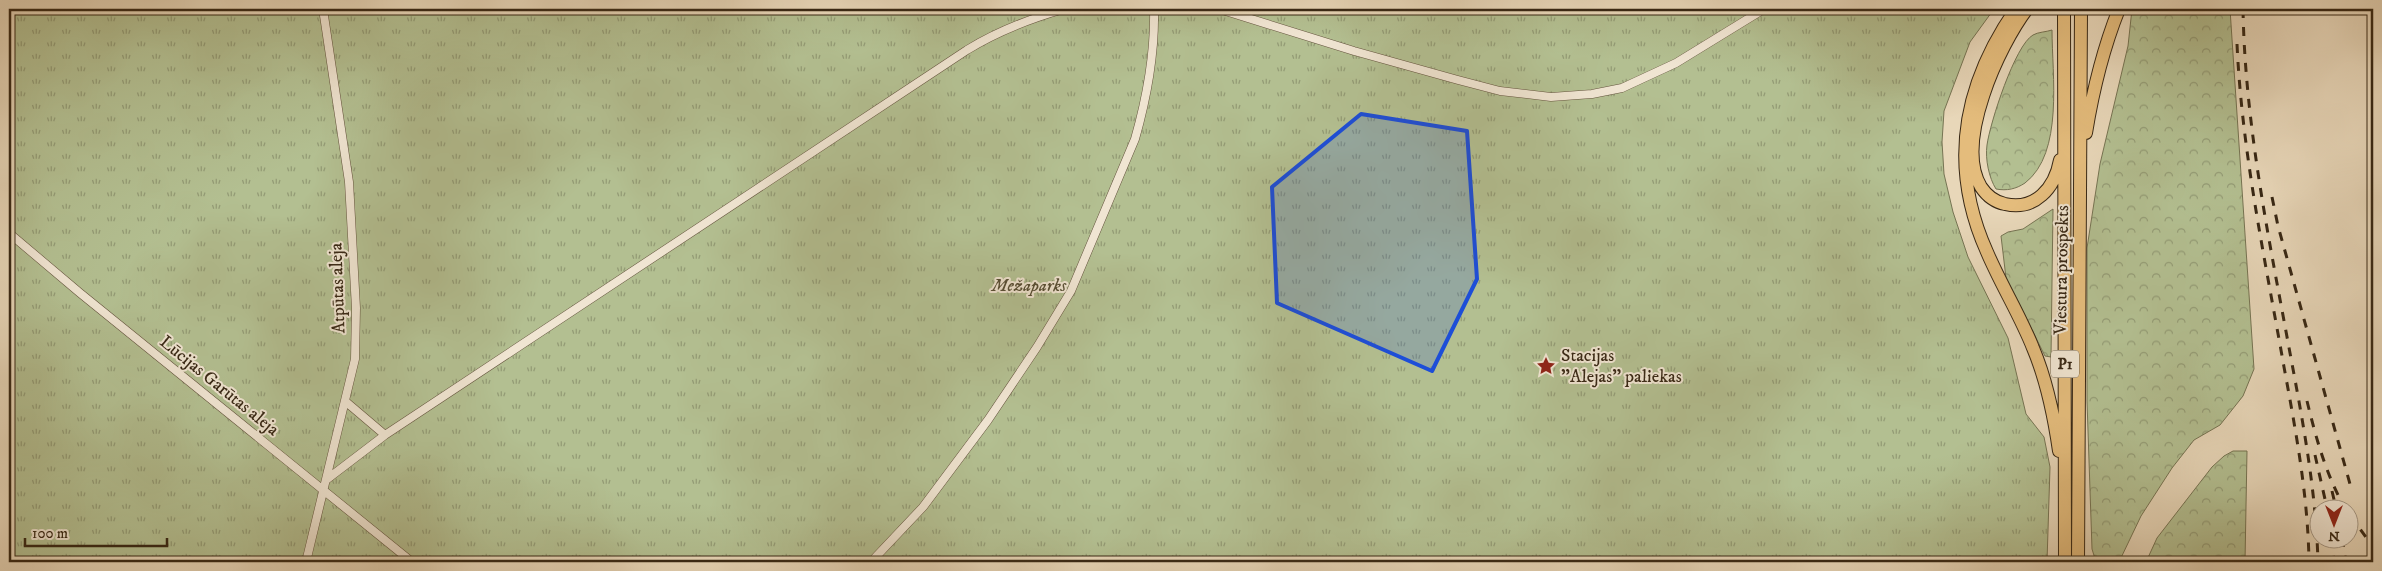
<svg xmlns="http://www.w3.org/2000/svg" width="2382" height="571" viewBox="0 0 2382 571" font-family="'IM FELL DW Pica',serif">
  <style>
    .forest { fill: url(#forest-crowns); stroke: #767453 }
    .park { fill: url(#park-tufts); stroke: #767453 }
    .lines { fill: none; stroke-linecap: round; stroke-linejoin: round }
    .minor-casing { stroke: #64543e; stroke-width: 9 }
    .primary-casing { stroke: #382815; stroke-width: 14 }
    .minor { stroke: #f0e5d2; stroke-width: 8 }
    .primary { stroke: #e4bc7c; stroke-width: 12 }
    .rail { stroke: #382815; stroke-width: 3; stroke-dasharray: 9 9; stroke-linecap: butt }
    .marked { fill: #1d4ed8; fill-opacity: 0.2; stroke: #1d4ed8; stroke-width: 4; stroke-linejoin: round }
    .labels { text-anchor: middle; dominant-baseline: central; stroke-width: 4; stroke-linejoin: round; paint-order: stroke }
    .shield { fill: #f0e5d2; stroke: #6f614e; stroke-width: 1 }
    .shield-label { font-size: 16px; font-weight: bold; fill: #382815 }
    .street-label { font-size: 18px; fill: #382815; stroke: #f0e5d2 }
    .park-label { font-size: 18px; font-style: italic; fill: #574e34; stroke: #f0e5d2 }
    .poi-label { font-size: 18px; fill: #382815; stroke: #f0e5d2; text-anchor: start }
  </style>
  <defs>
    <pattern id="forest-crowns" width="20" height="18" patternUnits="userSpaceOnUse" patternTransform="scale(1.25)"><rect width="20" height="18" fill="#b3bf91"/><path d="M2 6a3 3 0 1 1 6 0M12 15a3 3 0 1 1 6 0" fill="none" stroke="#939b75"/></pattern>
    <pattern id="park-tufts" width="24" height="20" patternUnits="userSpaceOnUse" patternTransform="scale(1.25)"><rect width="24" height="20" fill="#b3bf91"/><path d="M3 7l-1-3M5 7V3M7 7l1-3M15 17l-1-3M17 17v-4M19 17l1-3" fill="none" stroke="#939b75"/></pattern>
  </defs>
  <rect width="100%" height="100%" fill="#e8d7b9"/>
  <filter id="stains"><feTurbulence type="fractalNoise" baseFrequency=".004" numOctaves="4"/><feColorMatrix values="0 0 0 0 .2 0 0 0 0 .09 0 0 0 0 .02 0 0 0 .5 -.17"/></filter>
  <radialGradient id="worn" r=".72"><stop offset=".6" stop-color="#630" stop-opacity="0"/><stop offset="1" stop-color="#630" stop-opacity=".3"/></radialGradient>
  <path class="forest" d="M2132,9h98l24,360 -11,27 -23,29 -26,15 -22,28 -31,48 -22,46h-23l-4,-13 -5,-148v-153l13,-84 28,-118z
    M2052,30c0,45 12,123 -27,153 -9,6 -18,8 -29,6 -7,-11 -11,-30 -9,-44 3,-22 28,-100 46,-110 5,-3 13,-3 19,-5z
    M2053,209l-2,148 -6,-1 -39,-78 -5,-42 7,-4 15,-3z
    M2233,451h14l-2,111h-99l11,-24 55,-71 12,-11z"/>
  <path class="park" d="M9,9h1985l-24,33 -26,69 -2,31 2,32 9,38 15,45 40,81 18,76 18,23 6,30 -3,95h-2038z"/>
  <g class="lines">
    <g class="minor-casing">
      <path id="minor" d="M1219,9l135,42 104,29 42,11 51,6 41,-3 30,-6 54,-25 88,-54
        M9,233l71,60 332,269
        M345,401l40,34
        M326,480l59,-45 582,-385c31,-19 62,-31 97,-41
        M306,562l49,-203 1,-51 -7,-126 -26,-173
        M871,562l52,-55 65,-87 49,-73 34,-56 64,-152c12,-42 20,-87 19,-130"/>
    </g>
    <g class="primary-casing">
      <path id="primary" d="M2016,9c-53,76 -68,156 -29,243 14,33 33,63 46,96 14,33 21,68 26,103
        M2027,9c-28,37 -73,133 -46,178 6,9 14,15 24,17 30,7 50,-16 55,-44
        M2064,9l1,553
        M2086,133c7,-43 17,-84 33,-124
        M2078,562l3,-553"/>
    </g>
    <use href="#minor" class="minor"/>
    <use href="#primary" class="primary"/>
    <path class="rail" d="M2243,9c2,116 26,230 47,344 13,69 26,138 28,209
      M2237,44c5,109 28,215 47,323 12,65 24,129 25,195
      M2272,197l6,29 72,258
      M2307,401c9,37 19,74 38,107
      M2315,455l12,53
      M2332,491l4,17
      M2350,515l23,32
      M2332,538l2,24
      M2342,538l4,24"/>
  </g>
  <path class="marked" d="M1361,114l106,17 10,148 -45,92 -155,-68 -5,-116z"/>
  <defs>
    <g id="sight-bare" transform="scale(1.5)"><path d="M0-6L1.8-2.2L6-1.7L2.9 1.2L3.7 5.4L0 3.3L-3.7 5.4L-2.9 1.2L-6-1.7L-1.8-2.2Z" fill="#8f2418" stroke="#f0e5d2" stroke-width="2.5" paint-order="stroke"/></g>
  </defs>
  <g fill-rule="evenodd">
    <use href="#sight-bare" x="1546" y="366"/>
  </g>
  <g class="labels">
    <rect class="shield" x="2051" y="350.5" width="28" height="27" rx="4"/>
    <g class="shield-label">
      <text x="2065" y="364">P1</text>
    </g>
    <g class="street-label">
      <text transform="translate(2062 270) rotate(-89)">Viestura prospekts</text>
      <text transform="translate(338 288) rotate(-92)">Atpūtas aleja</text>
      <text transform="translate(219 386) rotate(39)">Lūcijas Garūtas aleja</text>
    </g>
    <g class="park-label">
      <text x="1029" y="286">Mežaparks</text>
    </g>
    <g class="poi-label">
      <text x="1561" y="356">Stacijas<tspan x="1561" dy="21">"Alejas" paliekas</tspan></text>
    </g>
  </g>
  <rect width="2382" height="571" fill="none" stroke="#e8d7b9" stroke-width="30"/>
  <rect x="10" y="10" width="2362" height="551" fill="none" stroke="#382815" stroke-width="2.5"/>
  <rect x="15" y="15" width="2352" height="541" fill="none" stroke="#382815"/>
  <g transform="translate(2334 524) rotate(180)"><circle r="24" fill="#f0e5d2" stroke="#a69986"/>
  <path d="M0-4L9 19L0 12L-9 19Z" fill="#8f2418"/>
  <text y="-8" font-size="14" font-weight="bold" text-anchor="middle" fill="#382815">N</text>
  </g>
  <path d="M25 538v8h142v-8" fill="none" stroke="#382815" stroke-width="2.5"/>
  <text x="32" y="538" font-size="15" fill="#382815" stroke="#f0e5d2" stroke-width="4" paint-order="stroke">100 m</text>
  <rect width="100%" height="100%" filter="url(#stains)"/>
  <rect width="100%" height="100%" fill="url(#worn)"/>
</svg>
